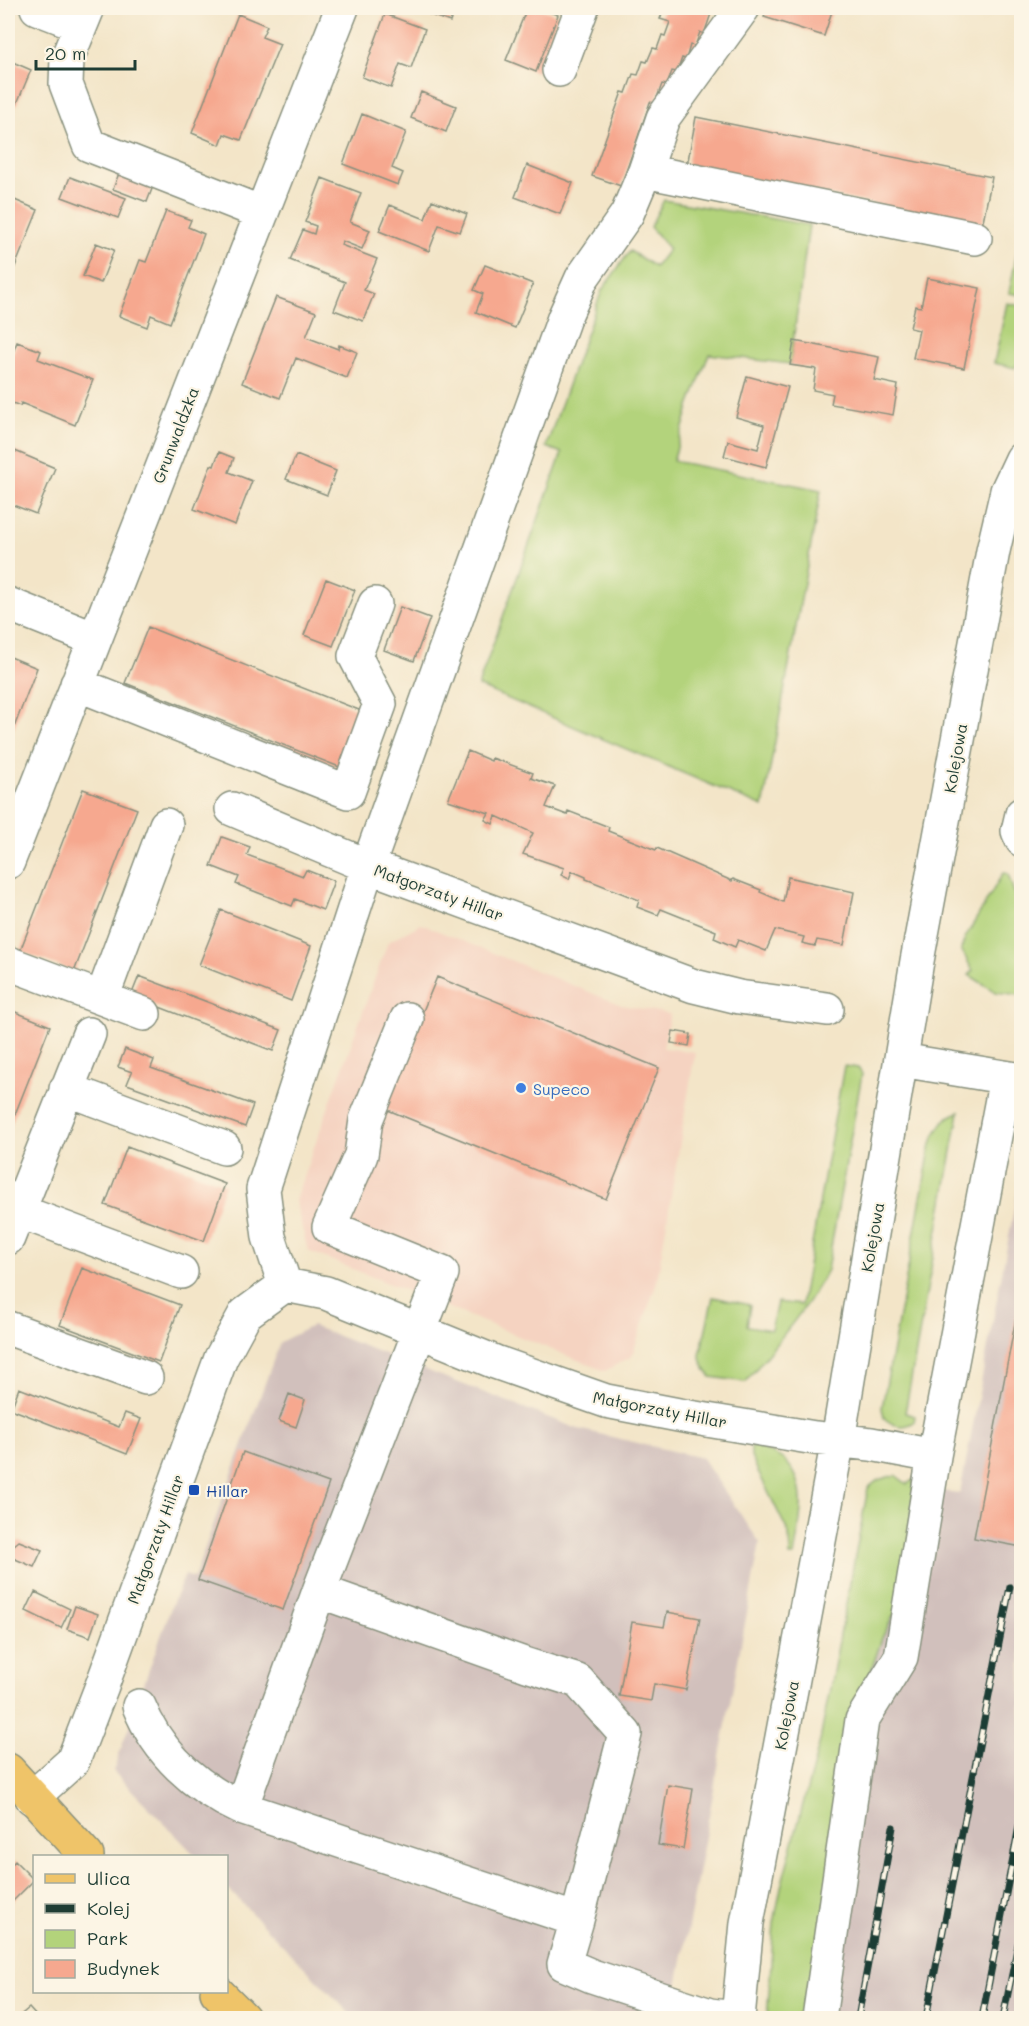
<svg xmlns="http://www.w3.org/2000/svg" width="1029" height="2026" viewBox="0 0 1029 2026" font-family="Mali,sans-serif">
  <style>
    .built { fill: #f5d3c1 }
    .industrial { fill: #d1c0bc }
    .green { fill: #b3d37b; stroke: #698858; stroke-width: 1.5 }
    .building { fill: #f6a88f }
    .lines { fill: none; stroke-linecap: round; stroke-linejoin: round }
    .minor-casing { stroke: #89917e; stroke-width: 36 }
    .major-casing { stroke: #89917e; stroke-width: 36 }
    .minor { stroke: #fff; stroke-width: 33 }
    .major { stroke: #efc469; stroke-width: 33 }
    .rail-casing { stroke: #1f3d34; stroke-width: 7 }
    .rail { stroke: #fcf5e5; stroke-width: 4.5; stroke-dasharray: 14; stroke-linecap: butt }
    .shop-dot { fill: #3f7fe0; stroke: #fcf5e5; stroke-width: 2 }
    .transit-dot { fill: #1a4fb4; stroke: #fcf5e5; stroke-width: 2 }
    .labels { text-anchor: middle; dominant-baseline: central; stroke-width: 4.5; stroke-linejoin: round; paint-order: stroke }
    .street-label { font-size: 16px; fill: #1f3d34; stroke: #fcf5e5 }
    .shop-label { font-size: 16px; fill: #366cbe; stroke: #fcf5e5; text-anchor: start }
    .transit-label { font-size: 16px; fill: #164399; stroke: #fcf5e5; text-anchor: start }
  </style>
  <rect width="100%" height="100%" fill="#fcf5e5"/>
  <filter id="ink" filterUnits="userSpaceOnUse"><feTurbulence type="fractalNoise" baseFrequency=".0167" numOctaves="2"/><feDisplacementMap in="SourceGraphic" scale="12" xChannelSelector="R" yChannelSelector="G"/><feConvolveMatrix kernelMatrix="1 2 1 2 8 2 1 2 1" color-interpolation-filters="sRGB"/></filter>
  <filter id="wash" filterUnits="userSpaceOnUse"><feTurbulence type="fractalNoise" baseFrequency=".008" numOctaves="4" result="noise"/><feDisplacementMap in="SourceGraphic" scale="24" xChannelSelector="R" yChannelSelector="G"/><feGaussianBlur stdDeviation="1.35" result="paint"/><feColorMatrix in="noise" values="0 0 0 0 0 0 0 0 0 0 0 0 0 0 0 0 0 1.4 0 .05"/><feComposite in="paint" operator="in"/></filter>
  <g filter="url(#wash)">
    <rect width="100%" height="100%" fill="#f3e5c8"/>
    <path class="built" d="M421,924l200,81 49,9 -7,34 32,4 -38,229 -25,75 -27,15 -297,-120 -13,-51 93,-258z"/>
    <path class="industrial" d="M1021,1173v845h-239l92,-535 86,10z
      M312,1326l266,103 124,29 58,85 -89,475h-317l-127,-130 -1,-32h-30l-83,-85 60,-169 12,-27 9,3 86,-236z"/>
    <path class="green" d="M664,200l145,25 -19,139 -81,-10 -20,53 -16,54 148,29 -58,317 -285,-121 84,-233 -16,-6 56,-157 28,-39 25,16 14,-18 -19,-22z
      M1021,234v61l-12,-2z
      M1007,303l14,3v51l-6,11 -21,-5z
      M1003,873l5,1 13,40v81l-25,-3 -27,-17 4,-4 -12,-22 4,-11z
      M844,1066l14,2 4,6 -35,196c-21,41 -53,75 -81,112l-35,-5 -7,-9 -4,-13 13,-58 37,8 -3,21 24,4 6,-28 24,3z
      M959,1112l-54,301 10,3 -1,6c-11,7 -21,4 -30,-4l-2,-10 49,-264c7,-16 11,-26 28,-32z
      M751,1445c11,4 25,8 34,16 26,24 14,65 9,95h-4l-1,-22 -38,-77z
      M895,1475l12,9 7,-5 -7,110 -25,49 -16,48 -61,332h-38l7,-95 7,-36 39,-146 48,-253 10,-8z"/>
    <g id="blocks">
      <path class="building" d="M411,8h44l-5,14z
        M527,8h11l20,7 -22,57 -30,-12z
        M664,8h49l-9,26 -4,-2 -5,14 -5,-1 -4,14 -4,-1 -5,14 -5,-1 -5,14 -5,-1 -7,19 -5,-1 -29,84 -29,-10 30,-84 4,1 7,-19 5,1 5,-14 4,1 6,-14 4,1 5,-14 3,1 5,-14 -10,-3z
        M767,8h66l-9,28 -60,-19z
        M238,14l29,12 -5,11 18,7 -39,96 -17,-6 -4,11 -28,-12z
        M385,14l40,15 -14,39 -11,-4 -9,24 -29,-11z
        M8,60l23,10 -23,55z
        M421,92l35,14 -10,26 -35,-14z
        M362,114l44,18 -14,36 11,5 -5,12 -55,-21z
        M696,117l296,60 -10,49 -295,-60z
        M527,165l46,18 -13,31 -45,-17z
        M121,168l34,13 -8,21 -34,-13z
        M70,177l56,21 -8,20 -56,-21z
        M322,178l39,15 -11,29 20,8 -8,19 -20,-8 -1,4 36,14 -13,31 10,4 -11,27 -29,-11 11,-28 -55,-22 13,-30 11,4 2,-8 -11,-4z
        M10,198l28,12 -30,74v-84z
        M432,200l35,14 -7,18 -21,-7 -10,26 -50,-20 11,-26 35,14z
        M166,211l25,9 -3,7 16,7 -34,89 -19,-8 -4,12 -28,-11 21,-56 6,2z
        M96,243l18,7 -13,33 -18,-7z
        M485,265l48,19 -18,44 -39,-16 7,-18 -9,-4z
        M927,278l53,10 -16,80 -51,-10 6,-28 -9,-2 5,-22 6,1z
        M276,297l40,15 -10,25 32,12 1,-4 18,7 -10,26 -51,-20 -16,40 -38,-15z
        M794,341l85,16 -5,23 24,5 -5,30 -62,-11 2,-10 -20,-4 3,-21 -26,-4z
        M17,342l24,9 -3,8 55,21 -18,45 -54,-22 -1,3 -12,-5v-36z
        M747,376l41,11 -22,80 -42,-11 4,-15 30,8 6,-24 -28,-8z
        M8,448l47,20 -19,46 -28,-11z
        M219,452l15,6 -5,14 23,9 -17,44 -41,-16 17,-44 3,1z
        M296,455l40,16 -9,24 -41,-16z
        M326,579l29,11 -22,56 -29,-11z
        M400,607l30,11 -16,43 -30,-11z
        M148,627l216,85 -22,56 -217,-85z
        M8,656l29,12 -29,75z
        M468,751l23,10 1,-3 41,15 -2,5 24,8 -9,21 21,8 1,-4 41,16 -1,4 48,19 1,-2 75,33 1,-2 28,11 -1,2 23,10 5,-25 66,15 -10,53 -27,-5 -2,6 -13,-3 2,-6 -29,-7 -9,21 -28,-11 -3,7 -21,-9 2,-7 -55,-22 -3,6 -21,-8 2,-7 -53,-21v-2l-14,-6 -3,8 -8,-4 3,-7 -41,-14 10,-21 -37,-17 -3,8 -8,-4 4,-7 -41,-13z
        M83,789l54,20 -63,163 -54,-21z
        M222,837l28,10 -3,8 56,21 3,-6 28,11 -11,29 -28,-11 -3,7 -56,-22 3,-7 -28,-11z
        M221,910l90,36 -20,55 -92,-36z
        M139,976l142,54 -8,21 -142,-55z
        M437,977l222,91 -53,131 -223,-91z
        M8,1009l42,17 -42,106z
        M673,1031l18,3 -2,12 -18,-3z
        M125,1049l29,11 -3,8 102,37 -8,22 -118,-43 5,-12 -14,-5z
        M127,1147l98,37 -21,57 -99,-36z
        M82,1268l98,37 -21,57 -99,-37z
        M1020,1297h2v250l-48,-9z
        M19,1388l100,39 6,-14 16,6 -14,35 -116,-45z
        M289,1394l16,6 -9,27 -17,-6z
        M243,1452l86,31 -46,127 -85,-30z
        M19,1541l23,9 -8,17 -26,-11v-6z
        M35,1592l35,17 -9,19 -35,-17z
        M75,1606l23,8 -8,23 -23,-8z
        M667,1612l33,6 -14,72 -32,-6 -3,17 -32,-5 13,-74 32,5z
        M668,1785l25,4 -10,60 -25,-4z
        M15,1861l19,19 -26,26v-38z
        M29,2008l9,10h-21z"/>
    </g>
  </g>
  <g filter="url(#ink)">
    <use href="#blocks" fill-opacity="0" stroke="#89917e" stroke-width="1.5"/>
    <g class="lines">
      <g class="minor-casing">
        <path id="minor" d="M37,8l44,17
          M88,8l-21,51 -1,25 23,61 173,68
          M743,8l-80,110 -18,53 330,67
          M559,70l23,-62
          M8,604l87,35
          M77,684l271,108 32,-88 -25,-48 20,-52
          M232,809l136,57 326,120 45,11 88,12
          M1022,814l-4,17 4,9
          M8,862l334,-854
          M8,963l136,51
          M102,998l64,-173
          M901,1060l121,20
          M66,1089l158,59
          M8,1207l173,65
          M8,1238l81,-204
          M285,1285l-16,-48 -6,-48 105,-323 196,-548 18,-40 45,-64 18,-43
          M8,1328l138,50
          M319,1591l208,74 51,16 47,53 -48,186
          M139,1706c19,47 56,81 102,102l336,112 -13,44 28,12 118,39 25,3
          M32,1798l41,-37 30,-78 118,-325 24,-44 40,-29 41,8 169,69 111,39 83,16 126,21 56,6 63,12
          M241,1808l78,-217 123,-318 -113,-46 32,-72 5,-35 41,-101
          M738,2018l9,-95 91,-483 79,-479 76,-410 14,-60 15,-32
          M819,2018l43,-298 39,-63 33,-201 72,-378"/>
      </g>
      <g class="major-casing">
        <path id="major" d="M8,1770l79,86
          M217,1992l26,26"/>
      </g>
      <use href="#minor" class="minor"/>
      <use href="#major" class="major"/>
      <g class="rail-casing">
        <path id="rail" d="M858,2018l35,-191
          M926,2018l84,-431
          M982,2018l40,-207
          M1003,2018l19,-93"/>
      </g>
      <use href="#rail" class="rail"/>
    </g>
  </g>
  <circle class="shop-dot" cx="521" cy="1088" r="6"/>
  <rect class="transit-dot" x="188" y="1484" width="12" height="12" rx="3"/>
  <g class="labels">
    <g class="street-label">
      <text transform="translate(175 435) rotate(-69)">Grunwaldzka</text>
      <text transform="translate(955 758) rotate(-80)">Kolejowa</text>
      <text transform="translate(439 892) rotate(20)">Małgorzaty Hillar</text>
      <text transform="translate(872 1237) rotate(-80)">Kolejowa</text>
      <text transform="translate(660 1409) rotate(11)">Małgorzaty Hillar</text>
      <text transform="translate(155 1539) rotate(-70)">Małgorzaty Hillar</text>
      <text transform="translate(786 1715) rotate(-79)">Kolejowa</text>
    </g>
    <g class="shop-label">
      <text x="533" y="1088">Supeco</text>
    </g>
    <g class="transit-label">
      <text x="206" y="1490">Hillar</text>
    </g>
  </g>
  <rect width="1029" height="2026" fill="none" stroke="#fcf5e5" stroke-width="30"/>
  <rect x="33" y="1855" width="195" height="138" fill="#fcf5e5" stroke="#a4ab9e" stroke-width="1.5"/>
  <rect x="45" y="1874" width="30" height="9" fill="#efc469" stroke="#a4ab9e" stroke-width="1.5"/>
  <text x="87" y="1885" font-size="18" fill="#1f3d34">Ulica</text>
  <rect x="45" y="1904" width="30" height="9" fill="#1f3d34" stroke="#a4ab9e" stroke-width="1.5"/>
  <text x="87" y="1915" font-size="18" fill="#1f3d34">Kolej</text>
  <rect x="45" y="1930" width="30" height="18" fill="#b3d37b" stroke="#a4ab9e" stroke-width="1.5"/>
  <text x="87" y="1945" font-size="18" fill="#1f3d34">Park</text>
  <rect x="45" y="1960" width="30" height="18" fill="#f6a88f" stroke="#a4ab9e" stroke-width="1.5"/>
  <text x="87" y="1975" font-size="18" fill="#1f3d34">Budynek</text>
  <path d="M36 60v9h99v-9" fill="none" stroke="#1f3d34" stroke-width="3"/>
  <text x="45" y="60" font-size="18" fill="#1f3d34" stroke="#fcf5e5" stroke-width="4.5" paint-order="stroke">20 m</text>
</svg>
